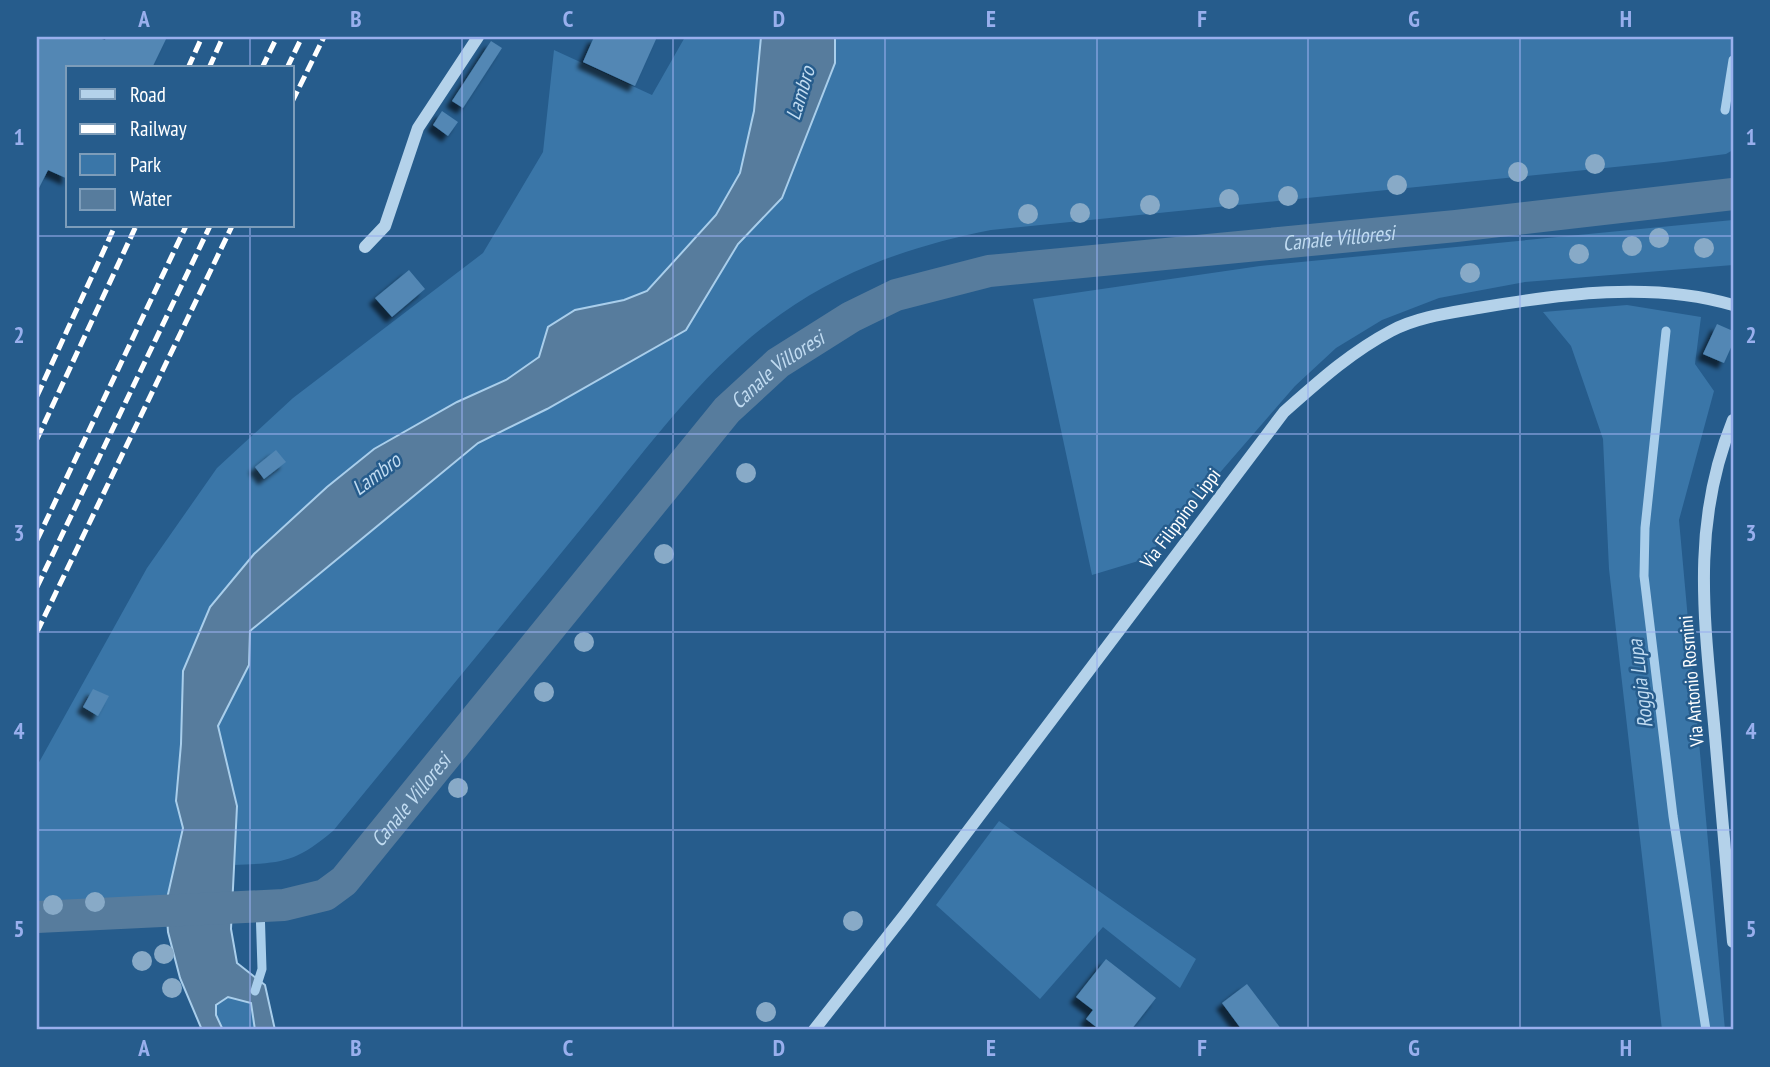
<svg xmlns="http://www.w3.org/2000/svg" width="1770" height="1067" viewBox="0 0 1770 1067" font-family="'PT Sans Narrow',sans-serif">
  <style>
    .green { fill: #3a76a8 }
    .water { fill: #577c9d; stroke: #a9ceeb; stroke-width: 2 }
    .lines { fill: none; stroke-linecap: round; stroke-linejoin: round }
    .stream { stroke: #a9ceeb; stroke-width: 9 }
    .canal { stroke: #577c9d; stroke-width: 32 }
    .building { fill: #5287b4; filter: url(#shadow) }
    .minor { stroke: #b4d2ea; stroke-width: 12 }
    .rail { stroke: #fff; stroke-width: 5; stroke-dasharray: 12 5; stroke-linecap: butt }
    .tree { fill: #88aac7 }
    .grid { fill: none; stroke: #99afed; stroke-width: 2; stroke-opacity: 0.55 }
    .labels { text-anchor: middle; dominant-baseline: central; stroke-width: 5; stroke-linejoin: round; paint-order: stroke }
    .street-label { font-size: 19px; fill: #fff; stroke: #265c8c }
    .water-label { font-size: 21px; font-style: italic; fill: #c0dbf1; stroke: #265c8c }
    .neatline { fill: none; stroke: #99afed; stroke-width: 2.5 }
    .grid-label { font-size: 23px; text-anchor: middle; font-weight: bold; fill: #99afed }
  </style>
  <defs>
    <filter id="shadow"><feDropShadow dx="-6" dy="6" stdDeviation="2" flood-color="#0009"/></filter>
  </defs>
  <rect width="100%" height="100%" fill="#265c8c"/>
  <path class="green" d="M685,37h76l-7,74 -14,63 -24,41 -69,76 -23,9 -49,10 -27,17 -9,30 -33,23 -49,22 -83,47 -47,38 -73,67 -44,53 -29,137 -5,57 7,27 -17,75 -129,5v-142l110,-198 70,-100 76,-70 190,-145 60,-101 11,-102 98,45z
    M835,37h898v113l-7,4 -62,8 -673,68c-76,15 -147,39 -210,84 -77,54 -133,134 -192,205 -85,104 -171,208 -256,312 -38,32 -51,32 -100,34l4,-59 -19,-80 31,-61 1,-34 228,-188 69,-34 139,-79 52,-86 44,-46 53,-134z
    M1733,220v45l-208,17 -86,16 -57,22 -46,28 -41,38 -150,173 -53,16 -59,-276 227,-33z
    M1627,305l74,12 -6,47 19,27 -35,129 46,510h-63l-53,-461 -6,-130 -32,-93 -28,-34z
    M999,821l197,138 -16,29 -77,-61 -63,72 -104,-94z
    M228,997l23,6 4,27h-32l-7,-15v-10z"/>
  <path class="water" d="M761,37h74v26l-53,135 -44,46 -52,86 -139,79 -69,34 -228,188 -1,34 -31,61 19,80 -6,123 6,34 28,22 10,45h-20l-4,-27 -23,-6 -12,8v10l7,15h-21l-22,-52 -12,-46 -2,-29 17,-75 -7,-27 5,-57 2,-73 27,-64 44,-53 73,-67 47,-38 83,-47 49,-22 33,-23 9,-30 27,-17 49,-10 23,-9 69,-76 24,-42 14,-62z"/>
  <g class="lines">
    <path class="stream" d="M1725,110l8,-50
      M1666,331l-21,197 -1,48 29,240 33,214
      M255,991l7,-22 -2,-62"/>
    <path class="canal" id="s1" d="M37,917l247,-12 41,-10 19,-14 383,-471 51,-47 73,-46 45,-22 93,-24 467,-45 277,-32"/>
  </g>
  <path class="building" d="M37,37h59l9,3 1,-3h61l-15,31h-84v111l-20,-9 -11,22z
    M594,37h63l-22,49 -52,-24z
    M491,41l11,7 -39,60 -11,-7z
    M442,111l16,11 -10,14 -15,-11z
    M409,270l16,19 -33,28 -17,-19z
    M1717,324l16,7v12l-9,20 -21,-9z
    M276,450l10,12 -22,17 -9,-12z
    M93,689l16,7 -11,20 -15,-9z
    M1106,959l50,39 -25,32h-31l-14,-11 7,-9 -17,-13z
    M1247,984l35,46h-40l-20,-27z"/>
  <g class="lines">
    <path class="minor" d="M365,247l20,-21 33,-98 60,-91
      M1733,420c-42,103 -29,197 -19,304 6,73 13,145 19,218
      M814,1030l92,-117 378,-501c34,-30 67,-60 107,-81 26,-14 58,-18 87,-23 83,-14 174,-27 255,-3"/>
    <path class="rail" d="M188,68l14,-31
      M209,68l14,-31
      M262,68l15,-31
      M287,68l15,-31
      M292,102l32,-65
      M37,396l78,-170
      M37,439l99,-213
      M37,540l149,-314
      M37,587l173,-361
      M37,632l195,-406"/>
  </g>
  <g class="tree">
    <circle cx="1595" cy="164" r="10"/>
    <circle cx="1518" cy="172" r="10"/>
    <circle cx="1397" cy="185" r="10"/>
    <circle cx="1288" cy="196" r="10"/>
    <circle cx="1229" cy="199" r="10"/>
    <circle cx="1150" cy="205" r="10"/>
    <circle cx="1080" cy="213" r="10"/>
    <circle cx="1028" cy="214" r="10"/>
    <circle cx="1659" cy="238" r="10"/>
    <circle cx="1632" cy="246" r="10"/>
    <circle cx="1704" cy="248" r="10"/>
    <circle cx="1579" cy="254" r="10"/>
    <circle cx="1470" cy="273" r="10"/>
    <circle cx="746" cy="473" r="10"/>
    <circle cx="664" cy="554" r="10"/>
    <circle cx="584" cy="642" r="10"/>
    <circle cx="544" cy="692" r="10"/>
    <circle cx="458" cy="788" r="10"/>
    <circle cx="95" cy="902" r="10"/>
    <circle cx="53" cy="905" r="10"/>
    <circle cx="853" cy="921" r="10"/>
    <circle cx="164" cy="954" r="10"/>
    <circle cx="142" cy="961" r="10"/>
    <circle cx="172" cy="988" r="10"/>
    <circle cx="766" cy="1012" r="10"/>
  </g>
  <path class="grid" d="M250,37v31M462,37v993M673,37v993M885,37v993M1097,37v993M1308,37v993M1520,37v993M250,226v804M37,236h1696M37,434h1696M37,632h1696M37,830h1696"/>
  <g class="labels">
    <g class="street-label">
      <text transform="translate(1180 518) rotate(-53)">Via Filippino Lippi</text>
      <text transform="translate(1691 681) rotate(-95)">Via Antonio Rosmini</text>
    </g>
    <g class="water-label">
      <text transform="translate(800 93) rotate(-73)">Lambro</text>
      <text stroke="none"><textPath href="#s1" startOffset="1573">Canale Villoresi</textPath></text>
      <text stroke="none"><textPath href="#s1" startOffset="985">Canale Villoresi</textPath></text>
      <text transform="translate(376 474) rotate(-37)">Lambro</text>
      <text transform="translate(1640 684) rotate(-97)">Roggia Lupa</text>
      <text stroke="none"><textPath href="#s1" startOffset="418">Canale Villoresi</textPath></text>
    </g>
  </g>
  <rect width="1770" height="1067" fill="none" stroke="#265c8c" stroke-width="77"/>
  <rect x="66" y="66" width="228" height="161" fill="#265c8c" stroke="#7d9dba" stroke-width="2"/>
  <rect x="80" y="89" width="35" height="10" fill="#b4d2ea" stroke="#7d9dba" stroke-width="2"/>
  <text x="130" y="102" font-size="21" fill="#ffffff">Road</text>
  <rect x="80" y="124" width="35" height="10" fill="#ffffff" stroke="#7d9dba" stroke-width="2"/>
  <text x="130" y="136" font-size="21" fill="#ffffff">Railway</text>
  <rect x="80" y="154" width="35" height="21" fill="#3a76a8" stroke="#7d9dba" stroke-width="2"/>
  <text x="130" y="172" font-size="21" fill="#ffffff">Park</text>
  <rect x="80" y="189" width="35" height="21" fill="#577c9d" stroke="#7d9dba" stroke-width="2"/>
  <text x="130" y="206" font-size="21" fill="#ffffff">Water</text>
  <rect x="38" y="38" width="1694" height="990" class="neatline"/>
  <g class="grid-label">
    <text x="144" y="27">A</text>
    <text x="356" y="27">B</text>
    <text x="568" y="27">C</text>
    <text x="779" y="27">D</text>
    <text x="991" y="27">E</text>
    <text x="1202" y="27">F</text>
    <text x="1414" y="27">G</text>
    <text x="1626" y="27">H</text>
    <text x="19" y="145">1</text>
    <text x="1751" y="145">1</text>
    <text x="19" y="343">2</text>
    <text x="1751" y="343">2</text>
    <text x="19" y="541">3</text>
    <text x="1751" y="541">3</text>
    <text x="19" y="739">4</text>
    <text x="1751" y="739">4</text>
    <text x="19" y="937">5</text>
    <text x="1751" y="937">5</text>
    <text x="144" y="1056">A</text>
    <text x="356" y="1056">B</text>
    <text x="568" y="1056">C</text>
    <text x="779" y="1056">D</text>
    <text x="991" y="1056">E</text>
    <text x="1202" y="1056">F</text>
    <text x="1414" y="1056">G</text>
    <text x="1626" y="1056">H</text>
  </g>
</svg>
